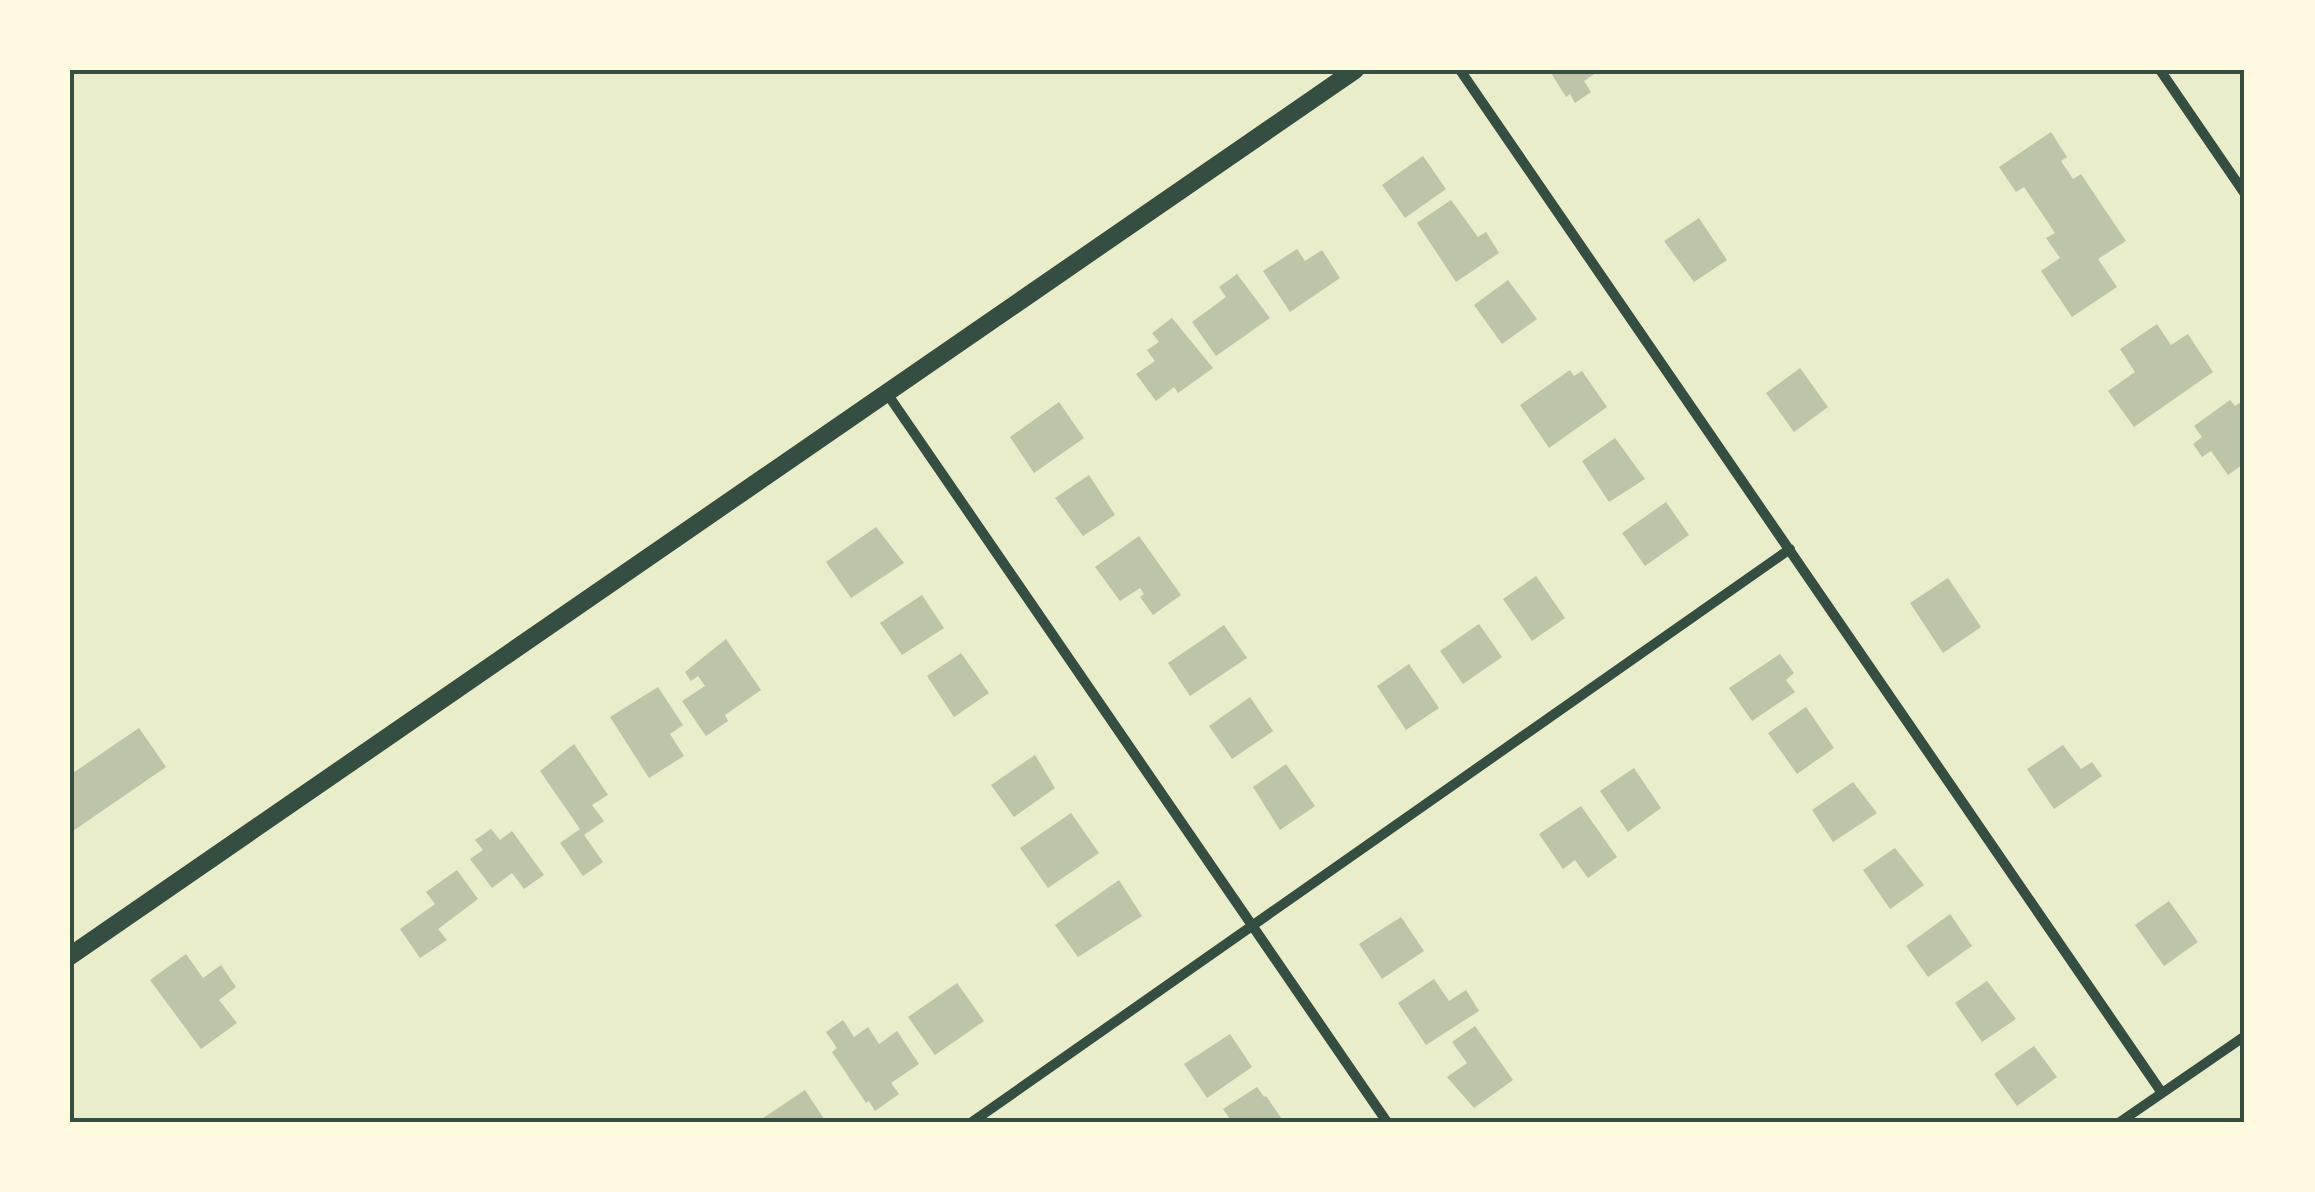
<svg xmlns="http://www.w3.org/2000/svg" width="2315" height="1192" viewBox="0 0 2315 1192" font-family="Georgia,serif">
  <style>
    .building { fill: #bcc5a7 }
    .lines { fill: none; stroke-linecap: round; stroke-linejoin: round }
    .minor { stroke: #344e41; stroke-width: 10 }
    .tertiary { stroke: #344e41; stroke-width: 18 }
    .neatline { fill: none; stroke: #344e41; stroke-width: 4 }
  </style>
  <rect width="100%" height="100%" fill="#e9edc9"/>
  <path class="building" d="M1549,70h51l-16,11 7,11 -16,11 -5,-9 -4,3z
    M2051,132l16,25 -6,4 12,18 8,-5 45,67 -28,18 19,28 -45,30 -31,-46 19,-13 -14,-20 9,-5 -31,-46 -8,5 -17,-25z
    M1423,156l23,33 -41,29 -23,-33z
    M1451,200l27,37 8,-5 13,21 -43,29 -39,-59z
    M1699,218l28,42 -33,22 -30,-41z
    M1297,249l8,12 17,-11 18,28 -50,34 -27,-41z
    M1237,274l33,44 -54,38 -24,-34 34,-25 -7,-10z
    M1508,280l29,39 -35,25 -28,-39z
    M1172,318l41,50 -35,25 -4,-6 -18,14 -20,-27 19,-13 -8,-11 12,-8 -7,-9z
    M2157,324l14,21 17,-11 25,38 -79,55 -26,-36 27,-19 -15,-23z
    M1800,368l28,39 -34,25 -28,-39z
    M1570,370l4,6 8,-5 25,36 -58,41 -29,-43z
    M2230,400l5,6 5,-3 5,7v53l-17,12 -17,-24 -9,6 -9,-13 9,-7 -8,-11z
    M1059,402l25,36 -50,35 -24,-36z
    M1615,438l30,41 -36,23 -27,-41z
    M1089,475l26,40 -32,21 -28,-38z
    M1666,502l23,33 -44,31 -23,-33z
    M876,527l28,36 -53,35 -25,-36z
    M1139,536l42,59 -28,20 -13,-18 4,-3 -4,-6 -20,13 -25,-34z
    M1536,576l29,42 -33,23 -29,-42z
    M1948,578l33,49 -38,26 -33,-50z
    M922,595l22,33 -42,27 -22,-32z
    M1479,624l23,33 -39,27 -23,-33z
    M1224,625l23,33 -57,38 -22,-33z
    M726,639l35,51 -36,25 3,6 -22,15 -24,-35 23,-15 -7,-10 -7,5 -6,-9z
    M961,653l28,40 -35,24 -27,-41z
    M1780,654l14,19 -8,7 9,12 -43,29 -23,-33z
    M1409,664l30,44 -33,22 -29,-44z
    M658,687l25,38 -13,9 14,22 -35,22 -39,-61z
    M1250,697l23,34 -41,28 -23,-33z
    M1806,707l28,41 -37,26 -29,-41z
    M139,728l27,39 -96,66v-58z
    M574,744l34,51 -16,10 12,16 -20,14 19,27 -20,14 -23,-33 20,-14 -40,-58z
    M2063,745l18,24 11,-7 10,14 -48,33 -27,-40z
    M1035,755l20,33 -41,29 -23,-32z
    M1286,764l29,42 -35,24 -27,-43z
    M1634,768l27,40 -33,24 -28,-41z
    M1853,782l24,31 -44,29 -21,-32z
    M1581,806l36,51 -29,21 -13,-18 -12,9 -24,-35z
    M1071,813l28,40 -51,35 -28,-40z
    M491,829l9,11 12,-9 32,44 -20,14 -12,-16 -20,15 -22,-29 13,-9 -8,-10z
    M1895,848l29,37 -34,24 -27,-39z
    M457,870l21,29 -40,30 9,11 -27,18 -20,-29 35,-25 -9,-12z
    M1119,880l23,36 -64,41 -23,-32z
    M2169,901l29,41 -34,24 -29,-41z
    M1950,914l22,32 -44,31 -22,-31z
    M1401,917l23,34 -42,28 -23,-35z
    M186,954l17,24 18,-13 15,22 -17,13 18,23 -36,26 -51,-69z
    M1434,979l15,22 17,-11 13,21 -53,34 -28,-42z
    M1987,981l29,38 -34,23 -27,-39z
    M957,983l27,38 -49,34 -27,-38z
    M843,1020l11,17 14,-10 11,17 18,-13 22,33 -28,19 8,11 -24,17 -6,-10 -3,2 -34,-51 5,-4 -11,-16z
    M1475,1026l38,54 -39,28 -27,-31 20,-14 -15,-21z
    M1230,1034l22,33 -45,31 -23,-34z
    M2034,1046l23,31 -40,29 -23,-32z
    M1257,1087l7,10 2,-1 18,26h-52l-9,-13z
    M805,1090l21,32h-69z"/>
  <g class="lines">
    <path class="minor" d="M1460,70l702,1023
      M2160,70l85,124
      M886,392l501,730
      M972,1122l818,-573
      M2120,1122l125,-86"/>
    <path class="tertiary" d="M70,956l1285,-886"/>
  </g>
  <rect width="2315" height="1192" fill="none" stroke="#fefae0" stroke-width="145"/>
  <rect x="72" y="72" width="2170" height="1048" class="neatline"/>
</svg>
